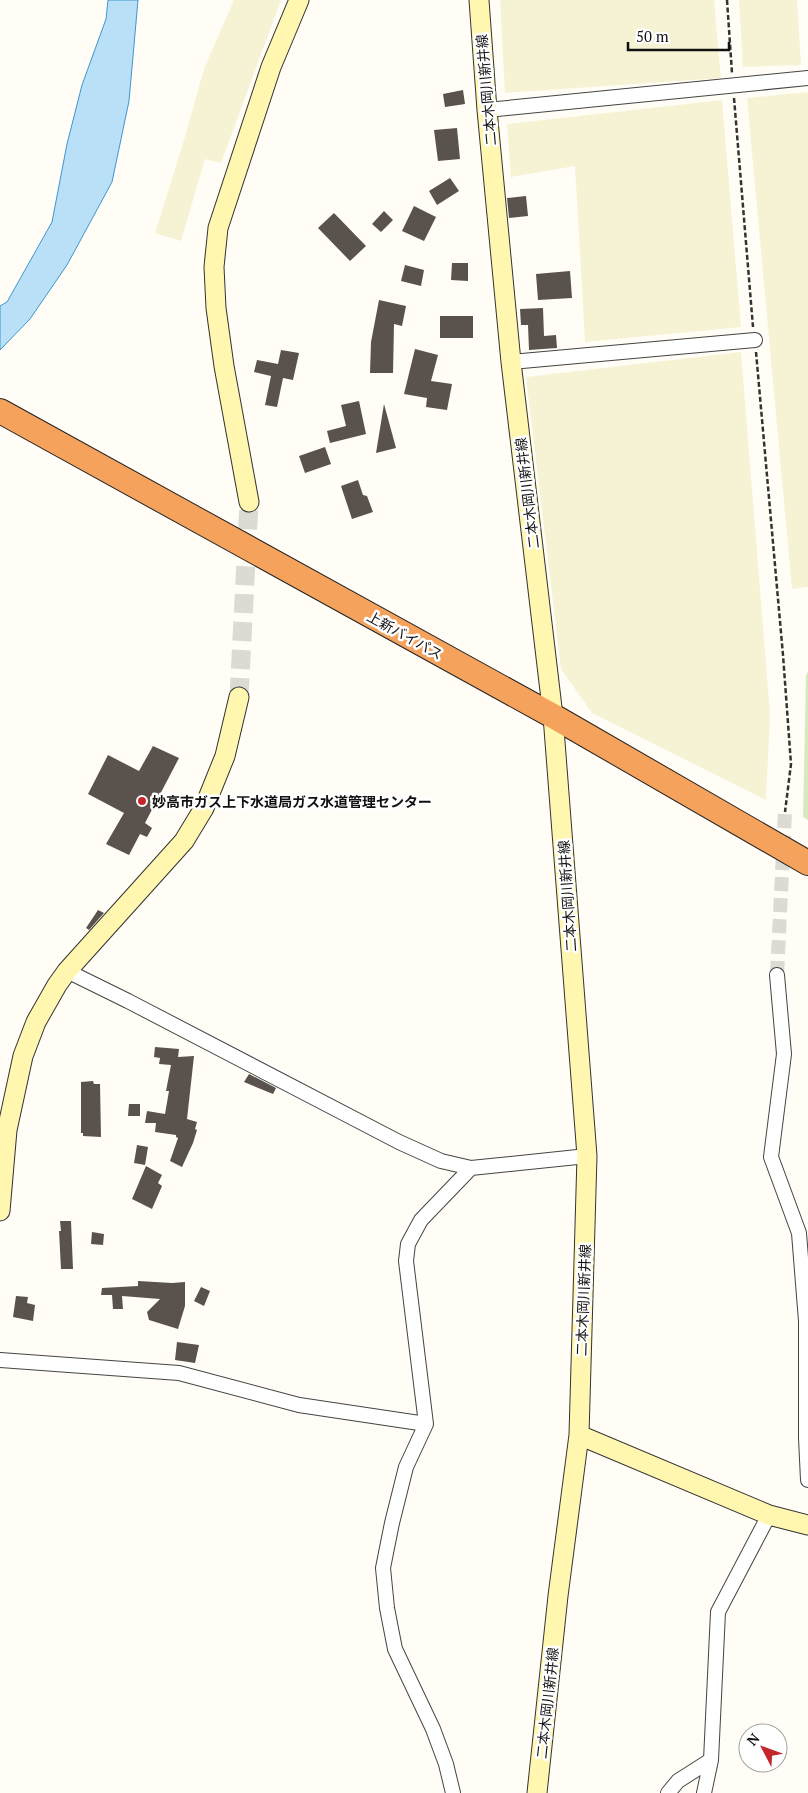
<svg xmlns="http://www.w3.org/2000/svg" width="808" height="1793" viewBox="0 0 808 1793" font-family="'PT Serif','Noto Sans JP',serif">
  <style>
    .farmland { fill: #f6f3d4 }
    .green { fill: #d5ebbd }
    .water { fill: #b9e0f7; stroke: #3f96cf }
    .building { fill: #5a524d }
    .lines { fill: none; stroke-linecap: round; stroke-linejoin: round }
    .street-tunnel { stroke: #dbdad3; stroke-width: 14; stroke-dasharray: 14 7; stroke-linecap: butt }
    .secondary-tunnel { stroke: #dbdad3; stroke-width: 19; stroke-dasharray: 19 9; stroke-linecap: butt }
    .street-casing { stroke: #444; stroke-width: 16 }
    .secondary-casing { stroke: #333; stroke-width: 21 }
    .highway-casing { stroke: #222; stroke-width: 26 }
    .path { stroke: #333; stroke-width: 2.5; stroke-dasharray: 5 2.5; stroke-linecap: butt }
    .street { stroke: #fff; stroke-width: 14 }
    .secondary { stroke: #fff6b0; stroke-width: 19 }
    .highway { stroke: #f5a25d; stroke-width: 24 }
    .poi-dot { fill: #c4262e; stroke: #fff; stroke-width: 2 }
    .labels { text-anchor: middle; dominant-baseline: central; stroke-width: 5; stroke-linejoin: round; paint-order: stroke }
    .street-label { font-size: 14px; fill: #111; stroke: #fff }
    .poi-label { font-size: 14px; font-weight: bold; fill: #111; stroke: #fff; text-anchor: start }
  </style>
  <rect width="100%" height="100%" fill="#fffdf5"/>
  <path class="farmland" d="M234,0h47l-60,163 -16,-4 -24,82 -26,-8 29,-93 20,-71z
    M500,0h214l7,78 -216,15z
    M739,0h58l4,65 -58,2z
    M808,92v495l-16,2 -45,-491z
    M722,100l19,227 -156,15 -10,-176 -64,11 -4,-53z
    M741,352l29,362 -4,86 -174,-87 -31,-44 -35,-292z"/>
  <path class="green" d="M808,671v149l-5,-3 3,-141z"/>
  <path class="water" d="M108,0h30l-9,101 -17,81 -45,83 -37,54 -30,31v-44l7,-4 45,-80 15,-78 15,-59 24,-66z"/>
  <path class="building" d="M463,90l2,14 -20,3 -2,-13z
    M457,128l3,31 -22,2 -4,-31z
    M450,178l9,13 -22,14 -8,-14z
    M526,196l2,20 -19,2 -2,-20z
    M414,206l22,11 -12,24 -22,-10z
    M384,211l9,9 -12,12 -9,-8z
    M334,213l32,33 -16,15 -32,-33z
    M452,263h16v18l-17,-1z
    M405,265l19,5 -3,16 -20,-5z
    M570,271l2,27 -34,2 -2,-26z
    M379,300l27,6 -4,20 -8,-2 -1,49h-23l1,-31z
    M543,308l1,28 12,-1 1,13 -28,2 -1,-25h-7l-1,-16z
    M440,316h33v22h-33z
    M415,349l23,6 -7,26 21,3 -5,26 -21,-3 1,-9 -23,-4z
    M281,350l18,3 -6,27 -10,-2 -6,29 -12,-2 6,-29 -17,-4 3,-12 21,4z
    M359,401l7,33 -36,9 -3,-12 19,-5 -5,-21z
    M384,404l12,44 -20,5z
    M325,447l6,17 -26,9 -6,-17z
    M358,480l5,15 4,1 6,16 -21,7 -11,-33z
    M153,746l26,12 -34,65 7,5 -5,9 -7,-3 -11,21 -23,-11 18,-31 -36,-19 20,-39 31,16z
    M98,910l6,3 -15,17 -3,-2z
    M155,1047l24,2 -1,8 16,-1 -7,63 10,3 -2,7 2,1 -4,13 -11,24 -12,-6 8,-23 -2,-1v-2l-21,-3 1,-9h-11l2,-12 18,3 4,-23h-3l5,-26 -12,-1 1,-6 -6,-1z
    M249,1074l27,14 -3,6 -29,-12z
    M93,1081l1,3h6l1,53 -18,-1v-3h-2v-51z
    M129,1104h11v12h-12z
    M137,1145l11,2 -3,18 -11,-2z
    M146,1166l16,9 -4,8 4,3 -10,23 -20,-10z
    M60,1221h11l2,48h-12l-2,-38h2z
    M92,1232l12,2 -1,11 -12,-1z
    M138,1281l34,2 13,-1v24l-7,23 -29,-9 -2,-8 13,-13 -38,-3 1,13h-10l-1,-14h-11l1,-7 36,-2z
    M201,1287l9,4 -6,15 -10,-5z
    M16,1296l12,1 -1,6 8,2 -2,16 -20,-4z
    M177,1342l22,3 -4,18 -20,-3z"/>
  <g class="lines">
    <path class="street-tunnel" d="M777,975l8,-163"/>
    <path class="secondary-tunnel" d="M239,697l10,-195"/>
    <g class="street-casing">
      <path id="street" d="M487,110l321,-32
        M511,362l244,-22
        M67,971l61,30 271,141 42,19 30,7 116,-12
        M777,975l7,79 -13,103 28,76 7,88v117l2,42
        M0,1360l179,13 120,32 127,19
        M453,1793l-7,-29 -13,-35 -38,-80 -8,-41 -4,-40 9,-45 14,-56 20,-43 -20,-163 2,-17 13,-24 50,-52
        M668,1793l10,-12 33,-21
        M704,1793l7,-33 7,-148 51,-97"/>
    </g>
    <g class="secondary-casing">
      <path id="secondary" d="M479,0l8,110 24,252 42,354 34,440 -8,279 -21,161 -21,197
        M249,502l-25,-136 -8,-58 -2,-41 4,-39 53,-161 28,-67
        M0,1211l7,-81 16,-74 13,-34 21,-37 10,-14 117,-130 20,-33 21,-52 14,-59
        M579,1435l190,80 39,10"/>
    </g>
    <g class="highway-casing">
      <path id="highway" d="M0,411l553,305 255,147"/>
    </g>
    <path class="path" d="M727,0l5,73
      M734,98l19,229
      M756,352l27,303 8,109 -6,48"/>
    <use href="#street" class="street"/>
    <use href="#secondary" class="secondary"/>
    <use href="#highway" class="highway"/>
  </g>
  <circle class="poi-dot" cx="142" cy="801" r="5"/>
  <g class="labels">
    <g class="street-label">
      <text transform="translate(486 90) rotate(-95)">二本木岡川新井線</text>
      <text transform="translate(527 493) rotate(-97)">二本木岡川新井線</text>
      <text transform="translate(405 635) rotate(29)">上新バイパス</text>
      <text transform="translate(567 896) rotate(-94)">二本木岡川新井線</text>
      <text transform="translate(583 1300) rotate(-88)">二本木岡川新井線</text>
      <text transform="translate(547 1703) rotate(-84)">二本木岡川新井線</text>
    </g>
    <g class="poi-label">
      <text x="152" y="801">妙高市ガス上下水道局ガス水道管理センター</text>
    </g>
  </g>
  <g transform="translate(763 1748) rotate(311)"><circle r="24" fill="#ffffff" stroke="#a0a0a0"/>
  <path d="M0-4L9 19L0 12L-9 19Z" fill="#c4262e"/>
  <text y="-8" font-size="14" font-weight="bold" text-anchor="middle" fill="#111111">N</text>
  </g>
  <path d="M628 42v8h101v-8" fill="none" stroke="#111111" stroke-width="2.5"/>
  <text x="636" y="42" font-size="15" fill="#111111" stroke="#ffffff" stroke-width="4" paint-order="stroke">50 m</text>
</svg>
